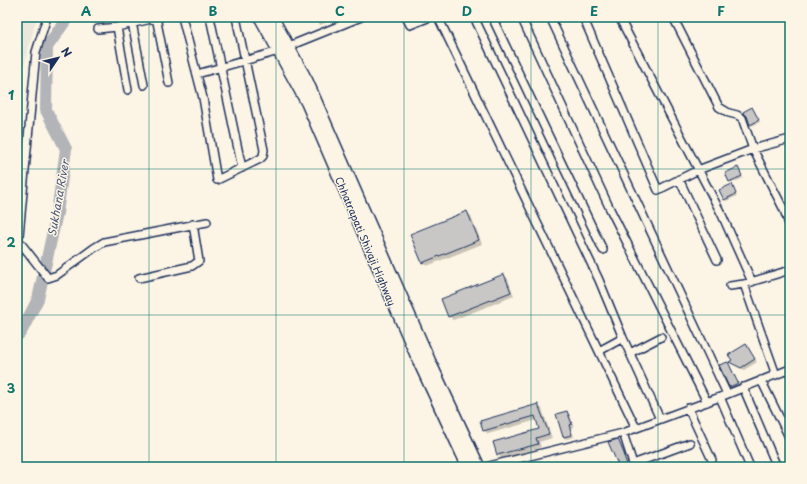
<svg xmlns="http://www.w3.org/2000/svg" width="807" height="484" viewBox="0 0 807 484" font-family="'Playpen Sans',sans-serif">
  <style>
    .built { fill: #ece7dc }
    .shadow { fill: #0003 }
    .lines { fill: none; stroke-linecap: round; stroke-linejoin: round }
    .river { stroke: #b2b4b8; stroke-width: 12 }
    .building { fill: #c8c7c6; stroke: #1b2f5e }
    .street-casing { stroke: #1b2f5e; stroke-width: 10 }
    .primary-casing { stroke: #1b2f5e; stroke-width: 14 }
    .street { stroke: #fcf5e5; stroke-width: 7 }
    .primary { stroke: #fcf5e5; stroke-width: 11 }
    .grid { fill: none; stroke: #0f766e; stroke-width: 1; stroke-opacity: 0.55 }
    .labels { text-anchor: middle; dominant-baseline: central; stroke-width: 3; stroke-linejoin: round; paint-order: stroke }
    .street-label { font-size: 10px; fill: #1b2f5e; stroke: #fcf5e5 }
    .water-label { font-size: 11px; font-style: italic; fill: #485779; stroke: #fcf5e5 }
    .neatline { fill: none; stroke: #0f766e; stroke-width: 1.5 }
    .grid-label { font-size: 13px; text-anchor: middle; font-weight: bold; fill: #0f766e }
  </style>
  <rect width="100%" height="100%" fill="#fcf5e5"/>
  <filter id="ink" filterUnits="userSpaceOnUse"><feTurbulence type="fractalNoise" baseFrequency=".025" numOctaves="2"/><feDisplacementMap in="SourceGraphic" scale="8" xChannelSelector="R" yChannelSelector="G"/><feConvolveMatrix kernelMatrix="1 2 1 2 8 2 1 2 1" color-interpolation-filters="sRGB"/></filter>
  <g filter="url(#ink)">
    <path class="built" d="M17,17h20l-18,67 -2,1z"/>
    <path class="shadow" d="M315,17h24l-19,8z
      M752,109l8,13 -8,4 -4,-10z
      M738,169l5,9 -11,5 -2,-2z
      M731,185l6,11 -11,5 -1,-2z
      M467,212l4,4 11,28 -55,22 -4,-4z
      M504,275l4,4 6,17 -61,24 -4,-4z
      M748,348l9,14 -13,8 -13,-8z
      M729,365l10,20 -7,2 -3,-3z
      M538,405l4,4 10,29 -13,4 2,5 -39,12 -4,-4 -4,-12 46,-13 -3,-10 -49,14 -4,-4z
      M567,412l3,3 4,12 -3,1 3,9 -8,2 -3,-2z"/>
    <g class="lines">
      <path class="river" d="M17,336l4,-4 17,-33 19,-86 9,-64 -20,-39 1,-63 21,-30"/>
    </g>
    <path class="building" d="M752,107l7,13 -9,5 -3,-9 -4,-4z
      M738,167l4,9 -13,6 -4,-9z
      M732,184l4,10 -12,6 -5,-10z
      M467,211l12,29 -57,23 -12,-29z
      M504,274l7,18 -63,25 -7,-18z
      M746,344l9,15 -14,9 -12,-6 3,-2 -4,-5z
      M728,362l10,21 -8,4 -2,-2 -9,-20z
      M538,404l11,30 -13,4 2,6 -41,11 -4,-13 46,-13 -4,-13 -52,15 -3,-10z
      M567,411l5,13 -3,1 3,10 -9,2 -7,-23z
      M618,439l7,17h-1l4,11h-9l-11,-25z"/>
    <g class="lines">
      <g class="street-casing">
        <path id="street" d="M131,17l13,68
          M156,17l13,66
          M182,17l21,81 14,82 43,-21 3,-3 1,-6 -28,-133
          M210,17l32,151
          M406,17l4,8 20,-8
          M438,17l198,411
          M474,17l125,263 24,58 37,81
          M492,17l111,233
          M521,17l89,192 97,193
          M550,17l177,377
          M583,17l75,173 40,-20 55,-21 37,-10
          M619,17l103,198 30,67
          M673,17l46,90 10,6 8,2 5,3 11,31 31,61 6,-2
          M117,27l11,63
          M98,29l19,-2 43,-10
          M289,46l72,-29
          M197,74l82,-23
          M679,179l38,81
          M784,210l6,17
          M19,241l29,37 9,-3 37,-27 10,-6 103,-20
          M17,257l19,-205 11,-35
          M139,278l53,-12 7,-5 -6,-37
          M744,284l32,91
          M730,286l14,-2 46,-14
          M599,351l24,-13
          M630,353l31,-16
          M761,380l29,59
          M743,387l34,80
          M720,397l30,70
          M688,408l24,52
          M623,433l11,34
          M633,464l57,-21
          M485,467l138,-34 97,-36 70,-28"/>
      </g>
      <g class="primary-casing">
        <path id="primary" d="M260,17l47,86 113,261 48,103
          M272,17l35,64 123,281 49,105"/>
      </g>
      <use href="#street" class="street"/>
      <use href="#primary" class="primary"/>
    </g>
  </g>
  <path class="grid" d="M149,17v450M276,17v450M404,17v450M531,17v450M658,17v450M17,169h773M17,315h773"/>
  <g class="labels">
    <g class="street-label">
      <text transform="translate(366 241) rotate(67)">Chhatrapati Shivaji Highway</text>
    </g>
    <g class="water-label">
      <text transform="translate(58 198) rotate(-80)">Sukhana River</text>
    </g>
  </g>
  <rect width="807" height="484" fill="none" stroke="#fcf5e5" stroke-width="44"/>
  <g transform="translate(58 58) rotate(55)" stroke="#fcf5e5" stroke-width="3" paint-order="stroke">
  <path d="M0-3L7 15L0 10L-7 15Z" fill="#1b2f5e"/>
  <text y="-6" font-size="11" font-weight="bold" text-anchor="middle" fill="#1b2f5e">N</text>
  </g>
  <rect x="22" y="22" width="763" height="440" class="neatline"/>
  <g class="grid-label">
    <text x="86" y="16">A</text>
    <text x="213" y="16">B</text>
    <text x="340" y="16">C</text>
    <text x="467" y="16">D</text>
    <text x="594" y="16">E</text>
    <text x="721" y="16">F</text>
    <text x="11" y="100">1</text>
    <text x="11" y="247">2</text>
    <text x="11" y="393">3</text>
  </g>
</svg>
